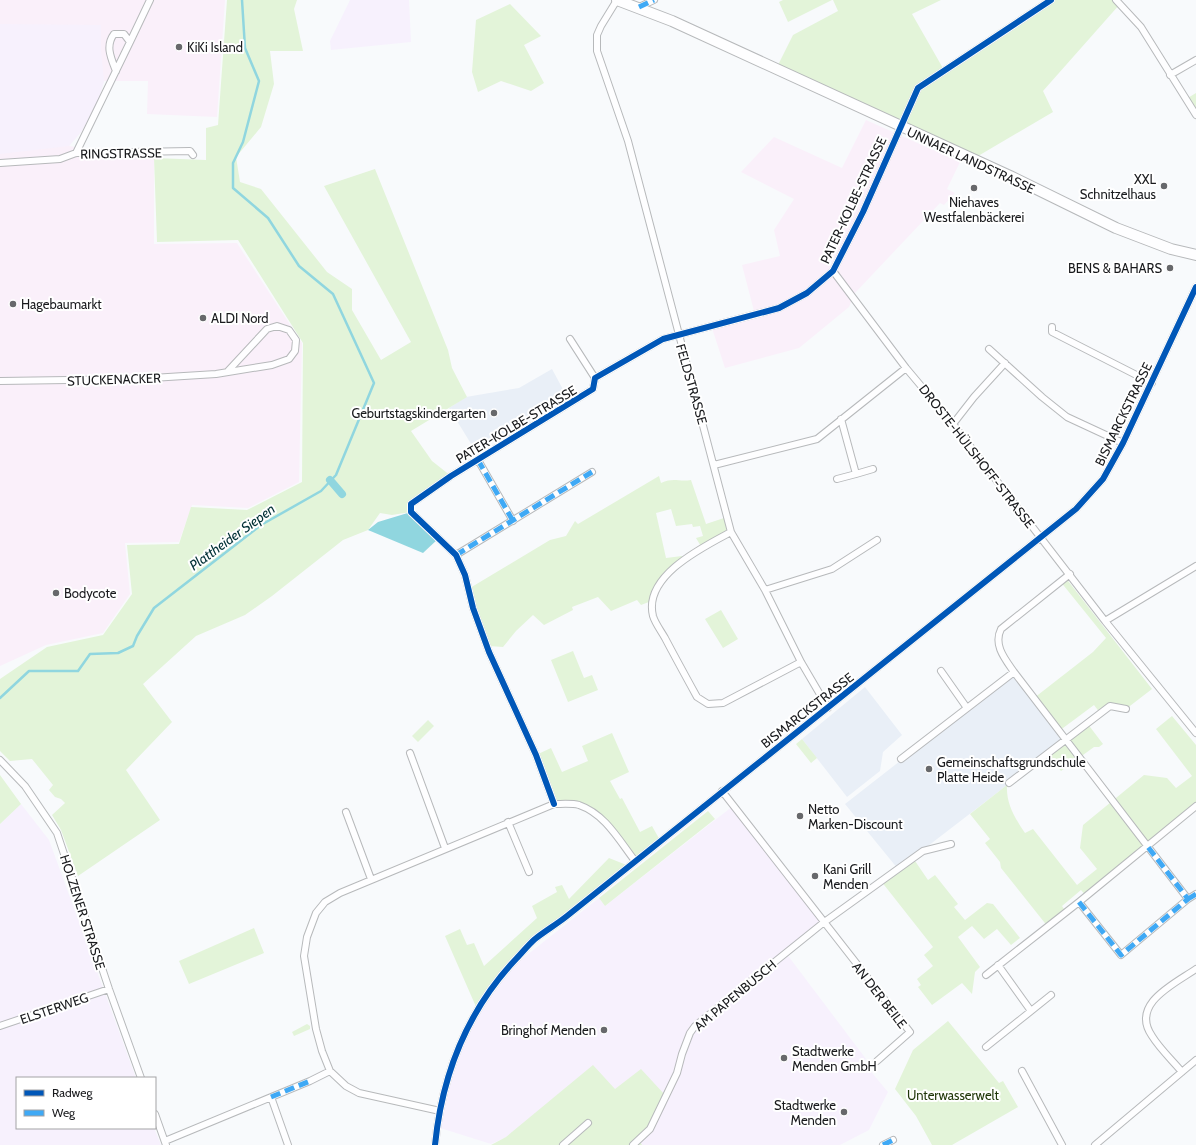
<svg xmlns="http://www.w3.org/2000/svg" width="1196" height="1145" viewBox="0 0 1196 1145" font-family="Cabin,sans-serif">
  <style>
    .commercial { fill: #faf0fa }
    .industrial { fill: #f7f1fd }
    .built { fill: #e9eff7 }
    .green { fill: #e3f4d9 }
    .water { fill: #90d6df }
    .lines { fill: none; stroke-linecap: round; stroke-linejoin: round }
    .stream { stroke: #90d6df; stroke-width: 2.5 }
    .canal { stroke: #90d6df; stroke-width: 8 }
    .street-casing { stroke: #b7b9bb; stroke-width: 8 }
    .primary-casing { stroke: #b7b9bb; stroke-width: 12 }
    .street { stroke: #fefeff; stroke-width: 6 }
    .primary { stroke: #fefeff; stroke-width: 10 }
    .quiet { stroke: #3fa9f5; stroke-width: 5; stroke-dasharray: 10 5; stroke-linecap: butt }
    .cycleway-casing { stroke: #fff; stroke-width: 8 }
    .cycleway { stroke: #0057b8; stroke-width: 6 }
    .poi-dot { fill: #67686b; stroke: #fff; stroke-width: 1.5 }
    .labels { text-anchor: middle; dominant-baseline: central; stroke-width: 4; stroke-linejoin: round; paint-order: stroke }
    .poi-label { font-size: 13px; fill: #191a1d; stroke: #fff; text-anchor: start }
    .street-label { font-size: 13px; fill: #191a1d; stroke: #fff }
    .park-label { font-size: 13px; fill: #1f3608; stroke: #fff }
    .water-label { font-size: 14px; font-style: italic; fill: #003036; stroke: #fff }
  </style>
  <rect width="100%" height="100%" fill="#f8fafc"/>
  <path class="commercial" d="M0,0h225l-8,117 -70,-3 1,-33h-44l-5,17 -10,20 -8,14 -12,14 85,12v86l83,-1 65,100 -3,139 -51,26 -56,-3 -13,37 -54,1 5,51 -27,39 -57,12 -46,21z
    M866,120l94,42 -13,27 8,4 -11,12 -4,-2 -85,90 -6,14 -50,41 -74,20 -15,-46 44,-11 -12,-46 38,-9 -6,-26 20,-31 -53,-27 33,-35 68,31z"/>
  <path class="industrial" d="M350,0h59l2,42 -80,8 -1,-9z
    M0,24l101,1v25l3,31 -5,17 -10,20 -8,14 -12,14 -69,8z
    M21,804l28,36 87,238h-119v50h137l7,17h-161v-321z
    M733,806l90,117 -37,30 80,106 -3,3 25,30 -19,38 -29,15h-198l-27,-56 -124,55 -54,-17 21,-80 41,-70 100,-79 6,8z"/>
  <path class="built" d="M552,369l14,26 -38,23 5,8 -26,17 -21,-3 -13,7 -24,-39 17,-11 53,-9z
    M1014,672l52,68 -168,129 -53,-65z
    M865,687l37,48 -19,17 -3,19 -33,26 -45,-58z"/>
  <path class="green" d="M227,0h70l-3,9 9,42h-33l4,33 -13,43 -25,30 4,25 21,7 66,83 25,17v21l29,50 30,-18 -87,-156 51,-17 73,181 4,18 15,29 -56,34 21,30 19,15 -40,28v8l-19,3 -12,-2 -12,17 -25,10 -71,56 -27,19 -49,21 -53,48 29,38 -46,48 34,50 -82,56 -17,-46 -9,-15 13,-12 -4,-4 -6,-2 -6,-7 4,-5 -21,-26 -22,2 -10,-10v-72l47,-32 56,-12 29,-41 -5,-49 52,-1 12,-37 56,3 55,-28 1,-139 -65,-103 -81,2 -3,-84 52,2v-32l12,-3z
    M783,0h49l-44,22 -9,-20z
    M833,0h108l-29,14 32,56 107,-70h65l4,4 -77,87 10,21 -80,47 -197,-90 17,-34 45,-24z
    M510,4l31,32 -17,9 20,38 -13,8 -30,-10 -23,11 -6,-20 4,-52z
    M1196,93v22l-10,-16z
    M659,476l2,7c13,-6 17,-1 30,-3l15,44 21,-7 4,15 -29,16 -6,-10 7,-2 -3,-10 -7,1 -1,-3 -16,2 -5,-17 -15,4 10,45 16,-2 1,5 -21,18 -8,21 -13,5 -4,-5 -26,11 -13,-14 -26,10 1,3 -29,15 -11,-10 -17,16 -13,16 -14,-1 -19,-58 80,-48 16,-4 9,-15 3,3z
    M1065,577l87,112 -26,20 -16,-3 -10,7 -6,-8 -35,26 -25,-33 59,-46 13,-14 -46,-57z
    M721,610l17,29 -15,9 -18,-29z
    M573,651l11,27 8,-3 6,15 -30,12 -17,-42z
    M1172,716l24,29v61l-109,91 -6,-7 -19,16 4,6 -18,15 -47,-59 -1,-6 -15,-19 5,-4 -20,-25 37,-29c-1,19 8,33 18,48l8,-4 44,56 20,-16 -17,-21 3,-23 61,-50 23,3 9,10 16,-12 -36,-47z
    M428,720l6,6 -16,16 -6,-6z
    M1087,723l16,21 -4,3h-5l-33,24 -14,-17z
    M612,733l17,39 -19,9 10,18 2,-1 18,34 12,-6 9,16 -26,19 -38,-48 -18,-8 -25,-1 -18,-49 15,-7 11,24 26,-11 -6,-15z
    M802,739l15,19 -6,5 -15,-19z
    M0,775l21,29 -21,20z
    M708,811l7,8 -110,87 -6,-8z
    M609,858l20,8 -95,74 -57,69 -32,-73 15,-7 7,16 7,-2 10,23 53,-48 -5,-12 25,-14 -2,-5 7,-2 7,14z
    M913,858l15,22 7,-5 23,29 -4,3 11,13 22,-17 6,1 27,34 -9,7 -14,-16 -13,10 -12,-13 -14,11 22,30 -5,5 -3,22 -10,-11 -30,22 -14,-18 3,-2 -4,-6 16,-13 -9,-11 9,-8 -52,-66z
    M254,928l10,25 -75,31 -10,-23z
    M948,1021l51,62 4,-2 15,26 -66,38h-20l-16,-29 -21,-27 18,-39z
    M307,1024l3,2v3l-16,7 -2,-4z
    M593,1065l22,24 26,-20 25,27 -16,33 -11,11 3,5h-151l15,-8z"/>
  <path class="water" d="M411,512l28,26 -16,15 -55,-23 10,-8z"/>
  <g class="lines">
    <path class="stream" d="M0,698l29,-27h49l12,-17 28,-1 15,-7 4,-10 17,-28 107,-83 60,-34 15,-16 38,-92 -41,-89 -34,-28 -31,-48 -35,-30v-25l10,-21 16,-61 -14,-33 -3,-48"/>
    <path class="canal" d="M330,480l12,14"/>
    <g class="street-casing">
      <path id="street" d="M617,0l-16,26 -4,9v16l31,90 103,391 34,58 36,72 27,46
        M1116,0l25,27 55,88
        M639,7l15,-7
        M130,42l20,-42
        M1170,75l26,-15
        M76,153l54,-111 -6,-8h-10c-9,12 -3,24 2,37
        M0,163l60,-4 16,-6 114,-2 3,4
        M833,271l73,97 47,56 152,197 91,112
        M1052,327v5l100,51
        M570,339l25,39
        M989,349l53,48 25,20 56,26
        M0,381l136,-2 80,-5 56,-9 17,-6 6,-8 1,-11 -7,-10 -12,-4 -10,3 -39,42
        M953,424l21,-27 31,-34
        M478,460l35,61
        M714,465l103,-26 89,-71
        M856,474l17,-5
        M837,479l19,-5 -15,-55
        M731,532c-28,15 -88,44 -78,84 2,7 8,15 12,22 10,19 21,39 32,59l11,7 15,-1 78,-41
        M456,555l136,-83
        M1070,574l-69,55c-8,16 4,30 13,43l174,227 -67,56 -42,-53
        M765,590l67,-21 45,-29
        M1105,621l91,-55
        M941,671l26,37
        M410,753l35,95
        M901,759l113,-87
        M0,760l25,26 32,47 52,156 32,89
        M1009,783l101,-77 16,3
        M722,791l188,241 -33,29
        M554,804l-18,-49 -47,-103 -16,-44 -8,-33 -9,-20 -45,-43v-8l40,-28 142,-87 2,-11 68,-39 116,-31 28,-15 26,-22 30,-59 55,-124 133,-88
        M346,812l25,67
        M508,822l21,50
        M1188,899l8,-5
        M998,965l33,46
        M986,975l93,-73 117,-96
        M0,1026l109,-37
        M986,1047l65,-52
        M330,1071l-8,-20 -6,-22 -12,-73 3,-19 9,-24 9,-11 15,-9 214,-89c8,0 18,-1 25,1 26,9 40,35 56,56
        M1022,1071l40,74
        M1182,1072c-10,-12 -22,-23 -30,-36 -22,-32 22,-52 44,-67
        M271,1097l17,48
        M155,1114l11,31
        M165,1141l145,-60 20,-10 16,15 13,7 81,18
        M435,1145c7,-70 32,-134 81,-186 6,-6 12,-14 19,-20 10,-8 22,-15 32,-23l509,-407 27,-30 20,-36 73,-156
        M563,1145l25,-22
        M633,1145l17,-16 27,-56 5,-19 8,-21 5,-7 128,-103 100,-72 28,-7
        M883,1145l10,-5
        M1095,1145l101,-85"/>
    </g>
    <g class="primary-casing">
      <path id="primary" d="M617,0l55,21 338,155 106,52 55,21 25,6"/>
    </g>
    <use href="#street" class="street"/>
    <use href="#primary" class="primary"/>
    <path class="quiet" d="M639,7l15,-7
      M478,460l35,61
      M456,555l136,-83
      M1188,899l8,-5
      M1079,902l42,53 67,-56 -40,-52
      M271,1097l39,-16
      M883,1145l10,-5"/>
    <g class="cycleway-casing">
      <path id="cycleway" d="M554,804l-18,-49 -47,-103 -16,-44 -8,-33 -9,-20 -45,-43v-8l40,-28 142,-87 2,-11 68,-39 116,-31 28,-15 26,-22 30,-59 55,-124 133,-88
        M435,1145c7,-70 32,-134 81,-186 6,-6 12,-14 19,-20 10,-8 22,-15 32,-23l509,-407 27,-30 20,-36 73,-156"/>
    </g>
    <use href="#cycleway" class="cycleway"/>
  </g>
  <g class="poi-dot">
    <circle cx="179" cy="47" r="4"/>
    <circle cx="1164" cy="186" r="4"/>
    <circle cx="974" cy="188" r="4"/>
    <circle cx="1170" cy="268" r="4"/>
    <circle cx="13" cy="304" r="4"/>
    <circle cx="203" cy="318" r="4"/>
    <circle cx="494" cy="413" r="4"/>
    <circle cx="56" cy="593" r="4"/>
    <circle cx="929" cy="769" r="4"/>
    <circle cx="800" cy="816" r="4"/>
    <circle cx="815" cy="876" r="4"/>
    <circle cx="604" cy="1030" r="4"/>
    <circle cx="784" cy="1058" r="4"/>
    <circle cx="844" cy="1112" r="4"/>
  </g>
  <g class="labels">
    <g class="poi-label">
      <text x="187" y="47">KiKi Island</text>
      <text x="1156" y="179" text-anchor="end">XXL<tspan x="1156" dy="15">Schnitzelhaus</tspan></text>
      <text x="974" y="202" text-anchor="middle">Niehaves<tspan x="974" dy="15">Westfalenbäckerei</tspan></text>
      <text x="1162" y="268" text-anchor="end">BENS &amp; BAHARS</text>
      <text x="21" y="304">Hagebaumarkt</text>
      <text x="211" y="318">ALDI Nord</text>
      <text x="486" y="413" text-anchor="end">Geburtstagskindergarten</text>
      <text x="64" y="593">Bodycote</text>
      <text x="937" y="762">Gemeinschaftsgrundschule<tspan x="937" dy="15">Platte Heide</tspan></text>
      <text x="808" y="809">Netto<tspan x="808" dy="15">Marken-Discount</tspan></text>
      <text x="823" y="869">Kani Grill<tspan x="823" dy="15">Menden</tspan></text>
      <text x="596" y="1030" text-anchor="end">Bringhof Menden</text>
      <text x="792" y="1051">Stadtwerke<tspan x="792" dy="15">Menden GmbH</tspan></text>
      <text x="836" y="1105" text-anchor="end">Stadtwerke<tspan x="836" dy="15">Menden</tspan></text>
    </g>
    <g class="street-label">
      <text transform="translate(121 153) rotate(-1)">RINGSTRASSE</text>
      <text transform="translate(971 160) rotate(25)">UNNAER LANDSTRASSE</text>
      <text transform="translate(853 200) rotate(-65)">PATER-KOLBE-STRASSE</text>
      <text transform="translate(114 379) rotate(-2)">STUCKENACKER</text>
      <text transform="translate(692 384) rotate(74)">FELDSTRASSE</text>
      <text transform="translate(1123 414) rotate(-64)">BISMARCKSTRASSE</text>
      <text transform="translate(516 424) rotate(-31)">PATER-KOLBE-STRASSE</text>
      <text transform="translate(977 456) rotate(52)">DROSTE-HÜLSHOFF-STRASSE</text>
      <text transform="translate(807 710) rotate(-38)">BISMARCKSTRASSE</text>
      <text transform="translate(83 912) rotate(72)">HOLZENER STRASSE</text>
      <text transform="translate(735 995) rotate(-40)">AM PAPENBUSCH</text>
      <text transform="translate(880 995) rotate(52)">AN DER BEILE</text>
      <text transform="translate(54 1008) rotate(-19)">ELSTERWEG</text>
    </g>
    <g class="park-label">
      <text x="953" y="1095">Unterwasserwelt</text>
    </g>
    <g class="water-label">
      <text transform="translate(232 537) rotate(-36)">Plattheider Siepen</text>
    </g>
  </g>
  <rect x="16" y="1077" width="140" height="52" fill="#ffffff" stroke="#a3a3a5"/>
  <rect x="24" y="1090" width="20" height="6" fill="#0057b8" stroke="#a3a3a5"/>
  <text x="52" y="1097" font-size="12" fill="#191a1d">Radweg</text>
  <rect x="24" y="1110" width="20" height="6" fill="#3fa9f5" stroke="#a3a3a5"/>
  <text x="52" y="1117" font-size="12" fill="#191a1d">Weg</text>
</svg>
